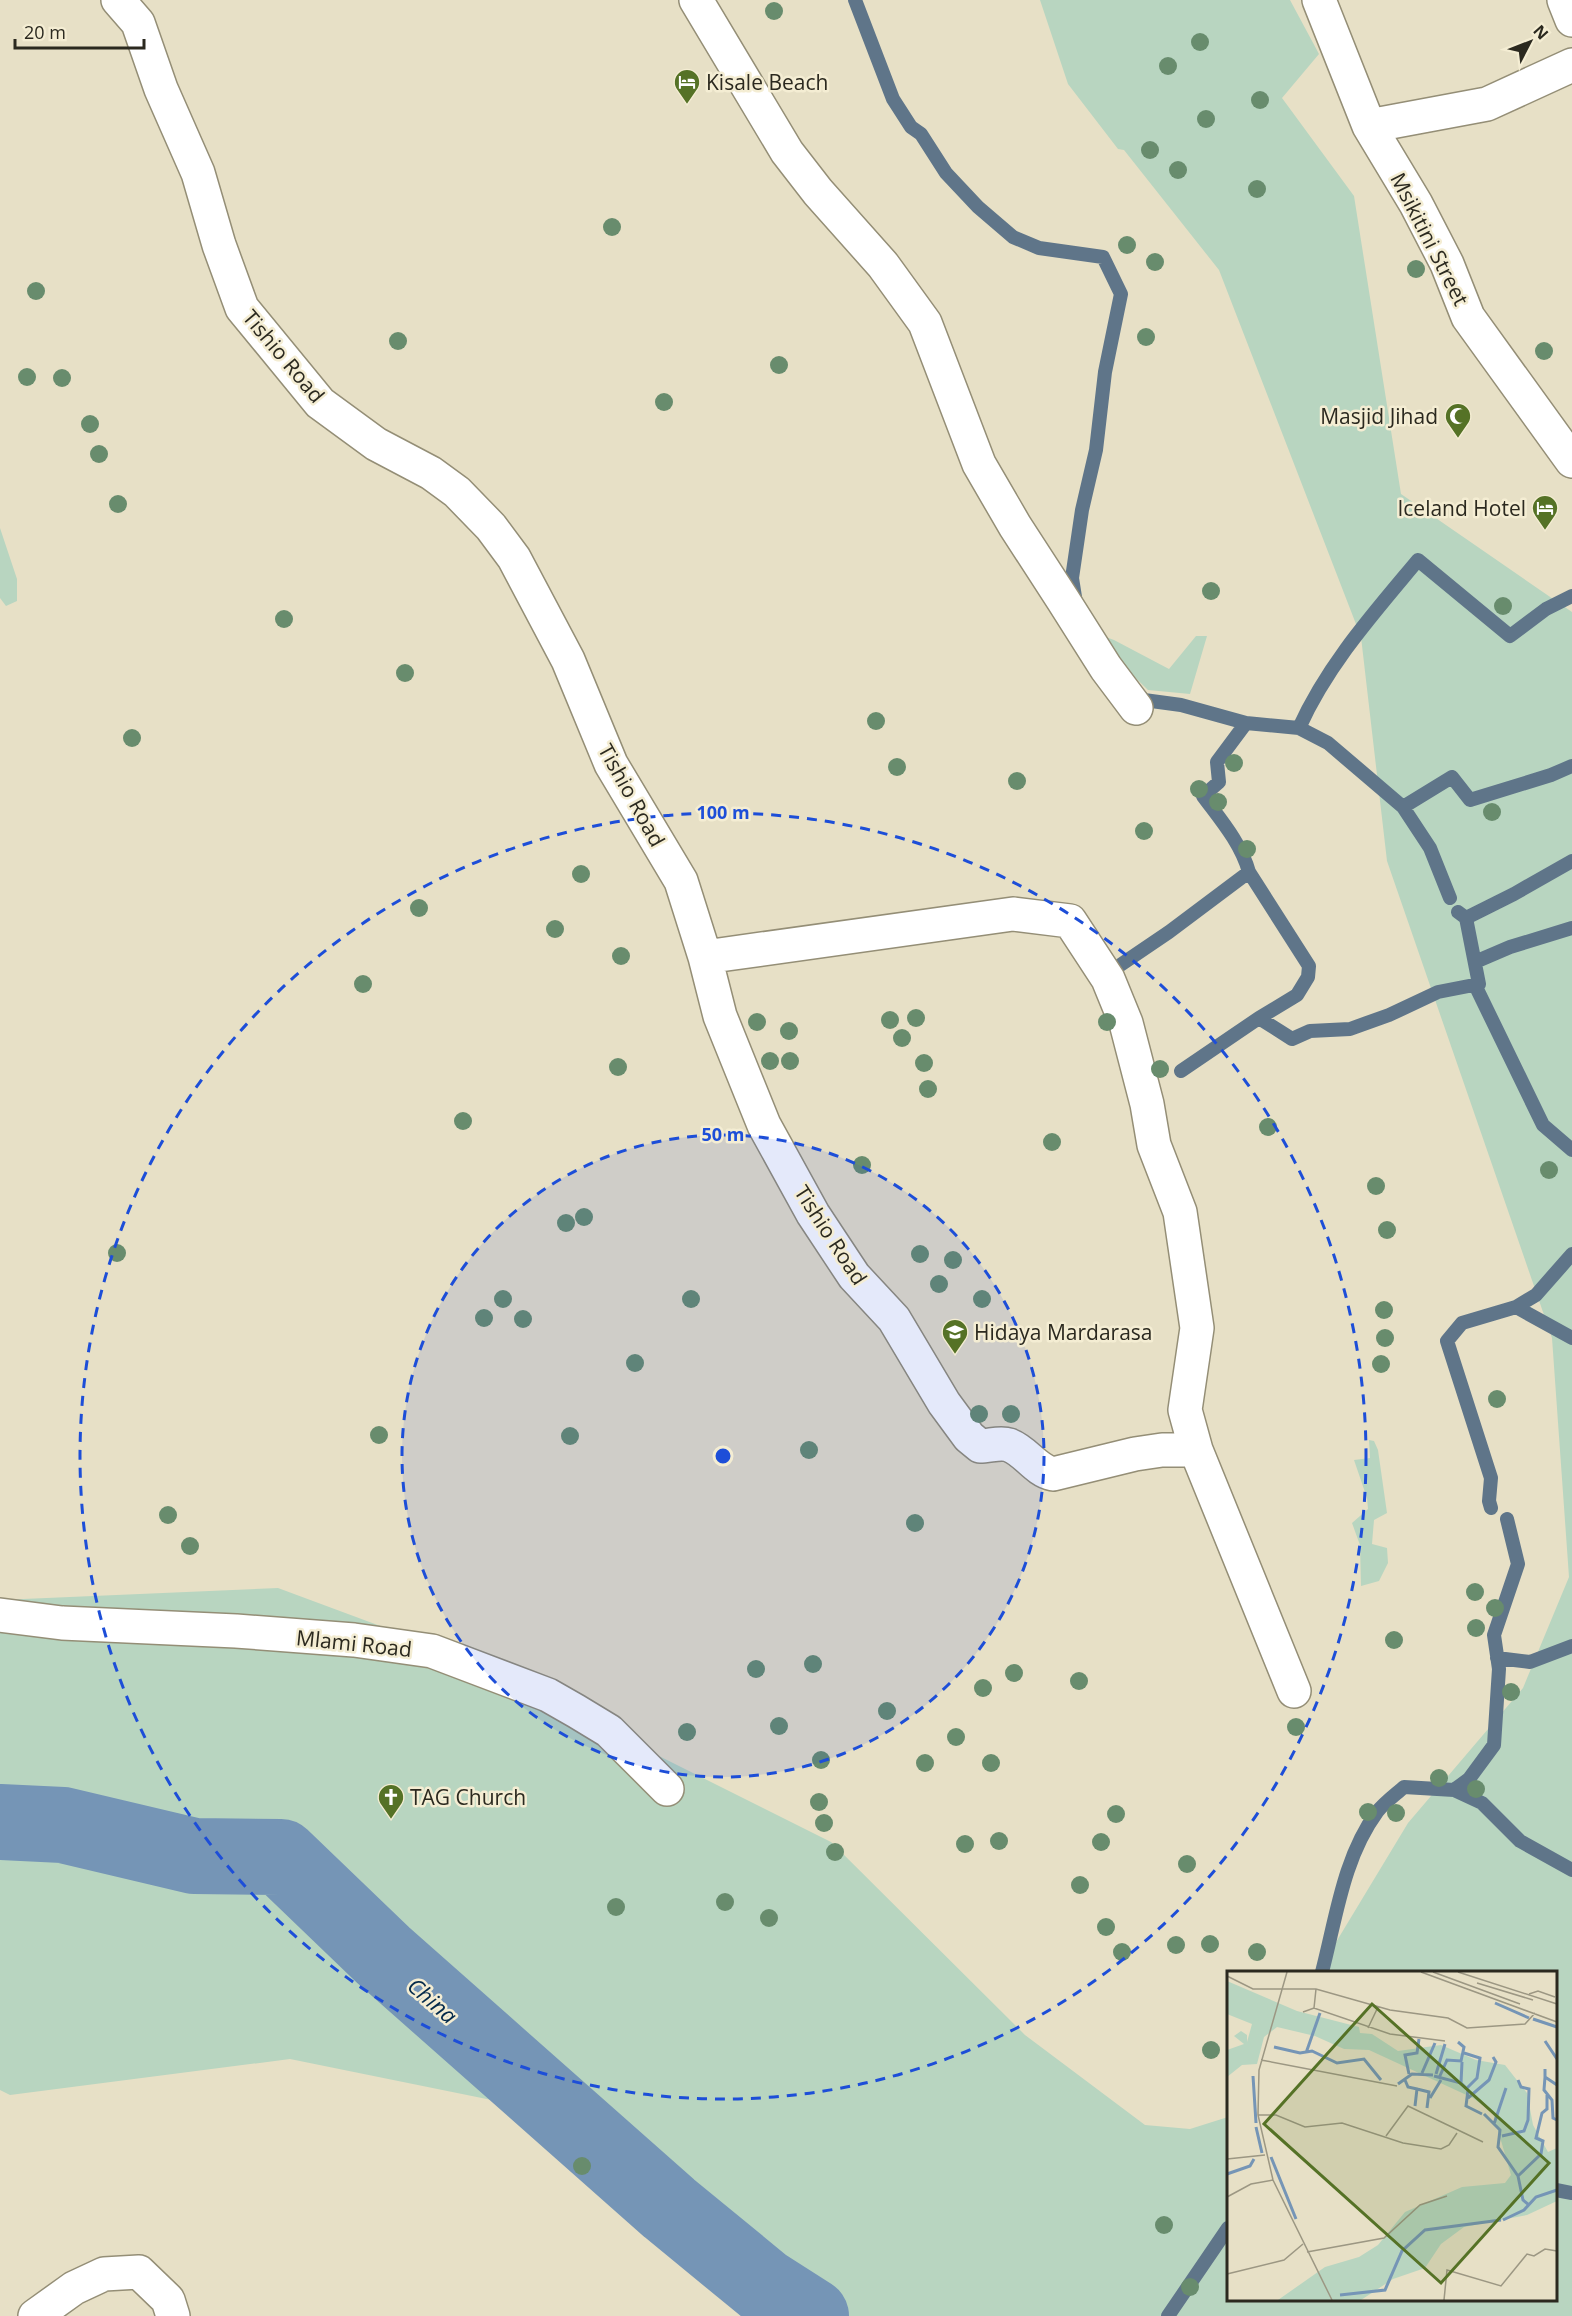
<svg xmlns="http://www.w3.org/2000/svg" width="1572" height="2316" viewBox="0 0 1572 2316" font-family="'Open Sans',sans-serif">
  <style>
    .green { fill: #b8d5c0 }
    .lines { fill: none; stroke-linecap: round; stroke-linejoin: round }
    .stream { stroke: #5f7589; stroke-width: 14 }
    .river { stroke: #7595b6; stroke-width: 76 }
    .minor-casing { stroke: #948e76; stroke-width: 36 }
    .minor { stroke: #fff; stroke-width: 33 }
    .tree { fill: #688c6d }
    .ring { fill: none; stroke: #1d4ed8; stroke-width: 3; stroke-dasharray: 10 8 }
    .labels { text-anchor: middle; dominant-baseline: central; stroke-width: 5; stroke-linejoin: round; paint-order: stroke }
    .poi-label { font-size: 21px; fill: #2b291f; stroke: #f4edd3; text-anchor: start }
    .street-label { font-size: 21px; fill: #2b291f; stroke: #f4edd3 }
    .water-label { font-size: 22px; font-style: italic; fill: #042a4b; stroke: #f4edd3 }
    .inset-river { fill: none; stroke: #7595b6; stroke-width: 3 }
    .inset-road { fill: none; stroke: #9c9783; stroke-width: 1.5 }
    .view { fill: #557226; fill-opacity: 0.15; stroke: #557226; stroke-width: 3 }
    .inset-edge { fill: none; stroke: #2b291f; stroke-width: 3 }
    .centre { fill: #1d4ed8; stroke: #f4edd3; stroke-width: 3 }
    .ring-label { font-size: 18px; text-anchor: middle; font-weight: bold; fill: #1d4ed8; stroke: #f4edd3; stroke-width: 5; stroke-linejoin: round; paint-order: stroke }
  </style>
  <rect width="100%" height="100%" fill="#e7e0c6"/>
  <path class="green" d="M1040,0h250l29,54 -37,44 72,98 47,298 171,118v1704h-749l-267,-203 -266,-54 -280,36 -10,-5v-490l278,-12 175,65 378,189 194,193 120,90 45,4 38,-12v183h328v-328h-238l90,-149 115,-135 46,-111 -17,-239 -165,-477 -26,-224 -142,-367 -95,-120 -6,-1 -50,-65z
    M0,528l17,51v22l-11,5 -6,-8z
    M1092,632l22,8 55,29 27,-33h11l-17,58 -42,-4 -34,-33z
    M1369,1440l5,1 4,9 9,63 -13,7 -2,24 15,4 1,15 -9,18 -18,5 -1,-41 -8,-22 16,-14 -1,-11 -13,-38 16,-2z"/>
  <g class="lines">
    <path class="stream" d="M855,0l38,99 18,28 10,7 25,39 32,34 35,30 26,11 64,9 18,37 -16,78 -9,78 -14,60 -10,68 4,25
      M1135,691l9,9 37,5 65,18 53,5 29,15 75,64 27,41 20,50
      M1299,728c29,-64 74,-114 119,-168l92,76 36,-27 26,-13
      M1403,807l49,-30 18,23 81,-25 21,-9
      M1458,912l8,6 13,66 -3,3 67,138 29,25
      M1466,918l48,-24 58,-33
      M1475,962l35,-15 62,-19
      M1110,972l59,-40 80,-60c-8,-29 -29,-53 -46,-76l16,-14 -2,-20 29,-39
      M1259,1018l33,21 18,-8 40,-2 39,-14 49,-23 41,-8
      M1181,1071l78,-53 38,-23 11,-18 1,-11 -60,-94
      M1516,1307l56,31
      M1491,1508l-2,-7 2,-23 -44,-137 15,-18 54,-16 20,-12 36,-41
      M1497,1658l33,4 42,-16
      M1454,1790l28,13 38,38 52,29
      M1322,1972c14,-53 21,-114 55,-160 7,-9 18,-17 27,-25l50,3 15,-11 25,-34 5,-76 -5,-34 24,-71 -11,-45
      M1556,2190l16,3
      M1168,2316l60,-88"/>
    <path class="river" d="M0,1822l63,3 131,31 87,1 102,98 286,253 95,78 47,30"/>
    <g class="minor-casing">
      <path id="minor" d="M118,0l20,23 23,66 37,84 21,72 23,63 78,95 56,41 55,29 26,19 34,35 23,31 54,102 43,104 70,117 24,76 15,59 44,109 49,89 41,62 40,43 50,84 25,34 11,9c10,0 20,-4 29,-1 17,6 26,25 44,29l82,-20 27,-4h34
        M696,0l91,152 31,40 65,73 42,58 54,141 36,62 48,74 43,68 30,40
        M1319,0l50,126 47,78 31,60 21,53 104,144
        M1564,0l8,20
        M1369,126l118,-22 85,-39
        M705,957l308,-43 57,7 38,58 18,44 21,81 7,41 26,67 17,116 -12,82 11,40 98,241
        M0,1615l62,8 174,8 118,9 78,11 116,44 28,16 33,20 58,58
        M35,2316l39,-28 30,-14 35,-2 29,28 5,16"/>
    </g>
    <use href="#minor" class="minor"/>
  </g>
  <g class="tree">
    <circle cx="774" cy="11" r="9"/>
    <circle cx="1200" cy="42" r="9"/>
    <circle cx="1168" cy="66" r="9"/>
    <circle cx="1260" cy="100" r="9"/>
    <circle cx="1206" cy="119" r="9"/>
    <circle cx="1150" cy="150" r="9"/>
    <circle cx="1178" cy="170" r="9"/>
    <circle cx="1257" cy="189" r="9"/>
    <circle cx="612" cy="227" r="9"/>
    <circle cx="1127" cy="245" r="9"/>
    <circle cx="1155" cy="262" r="9"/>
    <circle cx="1416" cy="269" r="9"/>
    <circle cx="36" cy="291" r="9"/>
    <circle cx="1146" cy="337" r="9"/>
    <circle cx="398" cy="341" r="9"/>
    <circle cx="1544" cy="351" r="9"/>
    <circle cx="779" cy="365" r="9"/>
    <circle cx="27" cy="377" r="9"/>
    <circle cx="62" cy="378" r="9"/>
    <circle cx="664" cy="402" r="9"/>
    <circle cx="90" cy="424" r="9"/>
    <circle cx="99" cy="454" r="9"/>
    <circle cx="118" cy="504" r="9"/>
    <circle cx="1211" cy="591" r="9"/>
    <circle cx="1503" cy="606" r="9"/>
    <circle cx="284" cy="619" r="9"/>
    <circle cx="405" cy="673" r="9"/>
    <circle cx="876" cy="721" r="9"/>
    <circle cx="132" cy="738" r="9"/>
    <circle cx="1234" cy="763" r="9"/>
    <circle cx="897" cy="767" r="9"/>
    <circle cx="1017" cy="781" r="9"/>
    <circle cx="1199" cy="789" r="9"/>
    <circle cx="1218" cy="802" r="9"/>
    <circle cx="1492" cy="812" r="9"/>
    <circle cx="1144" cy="831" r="9"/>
    <circle cx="1247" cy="849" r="9"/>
    <circle cx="581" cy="874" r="9"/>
    <circle cx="419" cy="908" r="9"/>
    <circle cx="555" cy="929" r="9"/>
    <circle cx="621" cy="956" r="9"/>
    <circle cx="363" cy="984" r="9"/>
    <circle cx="916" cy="1018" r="9"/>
    <circle cx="890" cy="1020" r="9"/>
    <circle cx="757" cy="1022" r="9"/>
    <circle cx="1107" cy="1022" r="9"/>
    <circle cx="789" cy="1031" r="9"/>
    <circle cx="902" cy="1038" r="9"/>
    <circle cx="770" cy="1061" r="9"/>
    <circle cx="790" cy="1061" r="9"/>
    <circle cx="924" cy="1063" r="9"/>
    <circle cx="618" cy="1067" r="9"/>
    <circle cx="1160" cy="1069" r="9"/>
    <circle cx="928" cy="1089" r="9"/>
    <circle cx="463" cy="1121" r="9"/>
    <circle cx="1268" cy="1127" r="9"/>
    <circle cx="1052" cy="1142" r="9"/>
    <circle cx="862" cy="1165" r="9"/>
    <circle cx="1549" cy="1170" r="9"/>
    <circle cx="1376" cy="1186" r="9"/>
    <circle cx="584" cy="1217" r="9"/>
    <circle cx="566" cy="1223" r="9"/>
    <circle cx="1387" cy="1230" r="9"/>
    <circle cx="117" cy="1253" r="9"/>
    <circle cx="920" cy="1254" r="9"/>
    <circle cx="953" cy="1260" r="9"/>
    <circle cx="939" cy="1284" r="9"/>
    <circle cx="503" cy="1299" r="9"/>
    <circle cx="691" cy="1299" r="9"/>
    <circle cx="982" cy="1299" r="9"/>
    <circle cx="1384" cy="1310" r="9"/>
    <circle cx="484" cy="1318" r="9"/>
    <circle cx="523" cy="1319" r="9"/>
    <circle cx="1385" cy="1338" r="9"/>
    <circle cx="635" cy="1363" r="9"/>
    <circle cx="1381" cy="1364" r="9"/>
    <circle cx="1497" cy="1399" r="9"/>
    <circle cx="979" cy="1414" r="9"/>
    <circle cx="1011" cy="1414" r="9"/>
    <circle cx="379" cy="1435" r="9"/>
    <circle cx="570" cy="1436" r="9"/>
    <circle cx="809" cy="1450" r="9"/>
    <circle cx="168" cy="1515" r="9"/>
    <circle cx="915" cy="1523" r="9"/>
    <circle cx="190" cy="1546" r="9"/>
    <circle cx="1475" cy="1592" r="9"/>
    <circle cx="1495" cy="1608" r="9"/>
    <circle cx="1476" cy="1628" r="9"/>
    <circle cx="1394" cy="1640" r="9"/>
    <circle cx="813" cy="1664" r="9"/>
    <circle cx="756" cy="1669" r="9"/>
    <circle cx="1014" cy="1673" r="9"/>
    <circle cx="1079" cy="1681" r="9"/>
    <circle cx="983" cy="1688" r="9"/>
    <circle cx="1511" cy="1692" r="9"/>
    <circle cx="887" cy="1711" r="9"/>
    <circle cx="779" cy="1726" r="9"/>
    <circle cx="1296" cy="1727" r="9"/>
    <circle cx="687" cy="1732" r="9"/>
    <circle cx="956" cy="1737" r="9"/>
    <circle cx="821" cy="1760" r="9"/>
    <circle cx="925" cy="1763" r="9"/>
    <circle cx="991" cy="1763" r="9"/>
    <circle cx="1439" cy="1778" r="9"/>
    <circle cx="1476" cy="1789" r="9"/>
    <circle cx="819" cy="1802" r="9"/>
    <circle cx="1368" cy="1812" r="9"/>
    <circle cx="1396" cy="1813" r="9"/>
    <circle cx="1116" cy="1814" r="9"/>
    <circle cx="824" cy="1823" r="9"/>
    <circle cx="999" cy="1841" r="9"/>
    <circle cx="1101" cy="1842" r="9"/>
    <circle cx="965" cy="1844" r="9"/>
    <circle cx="835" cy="1852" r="9"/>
    <circle cx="1187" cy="1864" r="9"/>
    <circle cx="1080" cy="1885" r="9"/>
    <circle cx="725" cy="1902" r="9"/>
    <circle cx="616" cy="1907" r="9"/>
    <circle cx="769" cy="1918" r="9"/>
    <circle cx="1106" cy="1927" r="9"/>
    <circle cx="1210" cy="1944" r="9"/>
    <circle cx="1176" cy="1945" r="9"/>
    <circle cx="1122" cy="1952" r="9"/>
    <circle cx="1257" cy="1952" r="9"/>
    <circle cx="1211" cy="2050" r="9"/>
    <circle cx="582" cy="2166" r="9"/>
    <circle cx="1164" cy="2225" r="9"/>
    <circle cx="1190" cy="2287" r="9"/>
  </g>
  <circle cx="723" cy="1456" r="321" fill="#1d4ed8" fill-opacity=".12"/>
  <g class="ring">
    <circle cx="723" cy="1456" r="321"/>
    <circle cx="723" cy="1456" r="643"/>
  </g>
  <defs>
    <g id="hotel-pin" transform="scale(1.35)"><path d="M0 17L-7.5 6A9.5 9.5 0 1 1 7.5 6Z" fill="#557226" stroke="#f4edd3"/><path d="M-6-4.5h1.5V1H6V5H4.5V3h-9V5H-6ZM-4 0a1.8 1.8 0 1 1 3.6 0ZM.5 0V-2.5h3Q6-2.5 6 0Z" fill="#fff"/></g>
    <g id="mosque-pin" transform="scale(1.35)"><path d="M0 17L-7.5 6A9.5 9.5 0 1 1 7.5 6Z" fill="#557226" stroke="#f4edd3"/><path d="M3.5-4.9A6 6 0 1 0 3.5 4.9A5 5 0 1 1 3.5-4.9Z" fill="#fff"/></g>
    <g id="school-pin" transform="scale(1.35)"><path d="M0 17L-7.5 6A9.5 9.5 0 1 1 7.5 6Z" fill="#557226" stroke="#f4edd3"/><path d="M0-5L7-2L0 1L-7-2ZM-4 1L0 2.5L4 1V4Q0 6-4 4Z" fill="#fff"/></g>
    <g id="church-pin" transform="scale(1.35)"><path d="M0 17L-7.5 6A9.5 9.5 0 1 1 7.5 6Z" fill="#557226" stroke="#f4edd3"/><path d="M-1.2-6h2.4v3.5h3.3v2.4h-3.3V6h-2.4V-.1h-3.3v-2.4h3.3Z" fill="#fff"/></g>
  </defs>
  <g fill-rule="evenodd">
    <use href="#hotel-pin" x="687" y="82"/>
    <use href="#mosque-pin" x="1458" y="416"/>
    <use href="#hotel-pin" x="1545" y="508"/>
    <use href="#school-pin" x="955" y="1332"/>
    <use href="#church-pin" x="391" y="1797"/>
  </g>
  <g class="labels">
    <g class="poi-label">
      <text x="706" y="82">Kisale Beach</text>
      <text x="1438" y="416" text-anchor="end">Masjid Jihad</text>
      <text x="1526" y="508" text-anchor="end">Iceland Hotel</text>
      <text x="974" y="1332">Hidaya Mardarasa</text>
      <text x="410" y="1797">TAG Church</text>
    </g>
    <g class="street-label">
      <text transform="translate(1430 239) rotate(63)">Msikitini Street</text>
      <text transform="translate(284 356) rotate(50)">Tishio Road</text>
      <text transform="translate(632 795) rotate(61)">Tishio Road</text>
      <text transform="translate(831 1235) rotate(57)">Tishio Road</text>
      <text transform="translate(354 1643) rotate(6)">Mlami Road</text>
    </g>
    <g class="water-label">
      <text transform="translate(433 2000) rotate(41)">China</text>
    </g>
  </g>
  <g transform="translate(1227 1971)">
    <rect width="330" height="330" fill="#e7e0c6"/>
    <path d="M0,10l70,30 62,16 1,6 12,1 26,17 43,-6 35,15 29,5 22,28 6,32 15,27 9,-4v53l-30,14 -63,12 -23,17 -16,24 -32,11 -32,21h-83l47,-33 34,-10 19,-12 27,-33 57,-25 43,-4 6,-8 -18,-62 -20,-15 -104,-48 -25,-1 -29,-13 -38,-9 -13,10 -7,27 -15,1 -15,12v-27l17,-6 -10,-8 7,-5 6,4v7l5,-18 -25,-10z" fill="#b8d5c0"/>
    <path class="inset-river" d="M268,32l34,15M306,48l24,8M318,70l12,18M47,76l26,6 12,-2 25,12 27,-4 17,21M79,82l14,-40M237,82l16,5 -3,20 -10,10M318,98v8l12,8M195,102l13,-30M182,103l-4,-19 12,-2 2,-14M209,103l9,-30M26,105l3,47M207,105l27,7 7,7 -2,16 16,8M318,106l-1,13 8,10 1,18 4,2M212,107l8,-18 14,1 3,-14 -6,-5M178,109l3,7 9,2 -2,17M234,112l1,-21M171,113l14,-10 21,1M190,118l12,3 -2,16M203,127l11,-18M241,127l21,-18 7,-18 -3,-5M257,143l16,16 -2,17 20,29 5,24 6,5M267,153l12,-36M29,156l6,26M275,165l22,-5 4,-11 1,-31 -8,-2 -3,-7M44,186l25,62M0,203l23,-8 4,-7M291,205l23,-22 2,-13 -7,-3 6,-25 5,-4v-14M276,249l21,-10 12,-13 21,-7M113,324l45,-5 17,-39 23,-21 76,-10"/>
    <path class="inset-road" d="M60,1l-28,98 -1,45 15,65 59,120M194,1l136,50M206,1l87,32M231,1l99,32M0,5l26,13h63l74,21 58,8 19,10 58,-4 10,-11M250,12l56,17M302,23l9,-3 17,6M87,37l2,-19M76,41l11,-4 76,26 55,7M141,57l10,-21M34,89l136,26M31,144h18l29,12 37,-4 61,20 38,6 8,-4 8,-12M159,165l22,-30 75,36M0,188l38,-4M0,226l24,-13 22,-4M80,281l77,-14 36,-33 27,-9M0,303l57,-14 19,-16M217,329l3,-30 54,16 26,-32 7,2 11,-7 12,2"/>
    <path class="view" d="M145,33l177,159 -108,120 -177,-159z"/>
    <rect width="330" height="330" class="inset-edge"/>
  </g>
  <circle cx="723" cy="1456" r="9" class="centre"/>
  <g class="ring-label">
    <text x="723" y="819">100 m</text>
    <text x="723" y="1141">50 m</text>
  </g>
  <g transform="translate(1530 42) rotate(48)" stroke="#f4edd3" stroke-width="4.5" paint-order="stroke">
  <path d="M0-4.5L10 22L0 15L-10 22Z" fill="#2b291f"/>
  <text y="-9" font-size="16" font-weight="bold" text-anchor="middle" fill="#2b291f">N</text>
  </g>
  <path d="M15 39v9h129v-9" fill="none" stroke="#2b291f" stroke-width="3"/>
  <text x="24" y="39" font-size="18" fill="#2b291f" stroke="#f4edd3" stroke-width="4.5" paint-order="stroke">20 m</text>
</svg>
